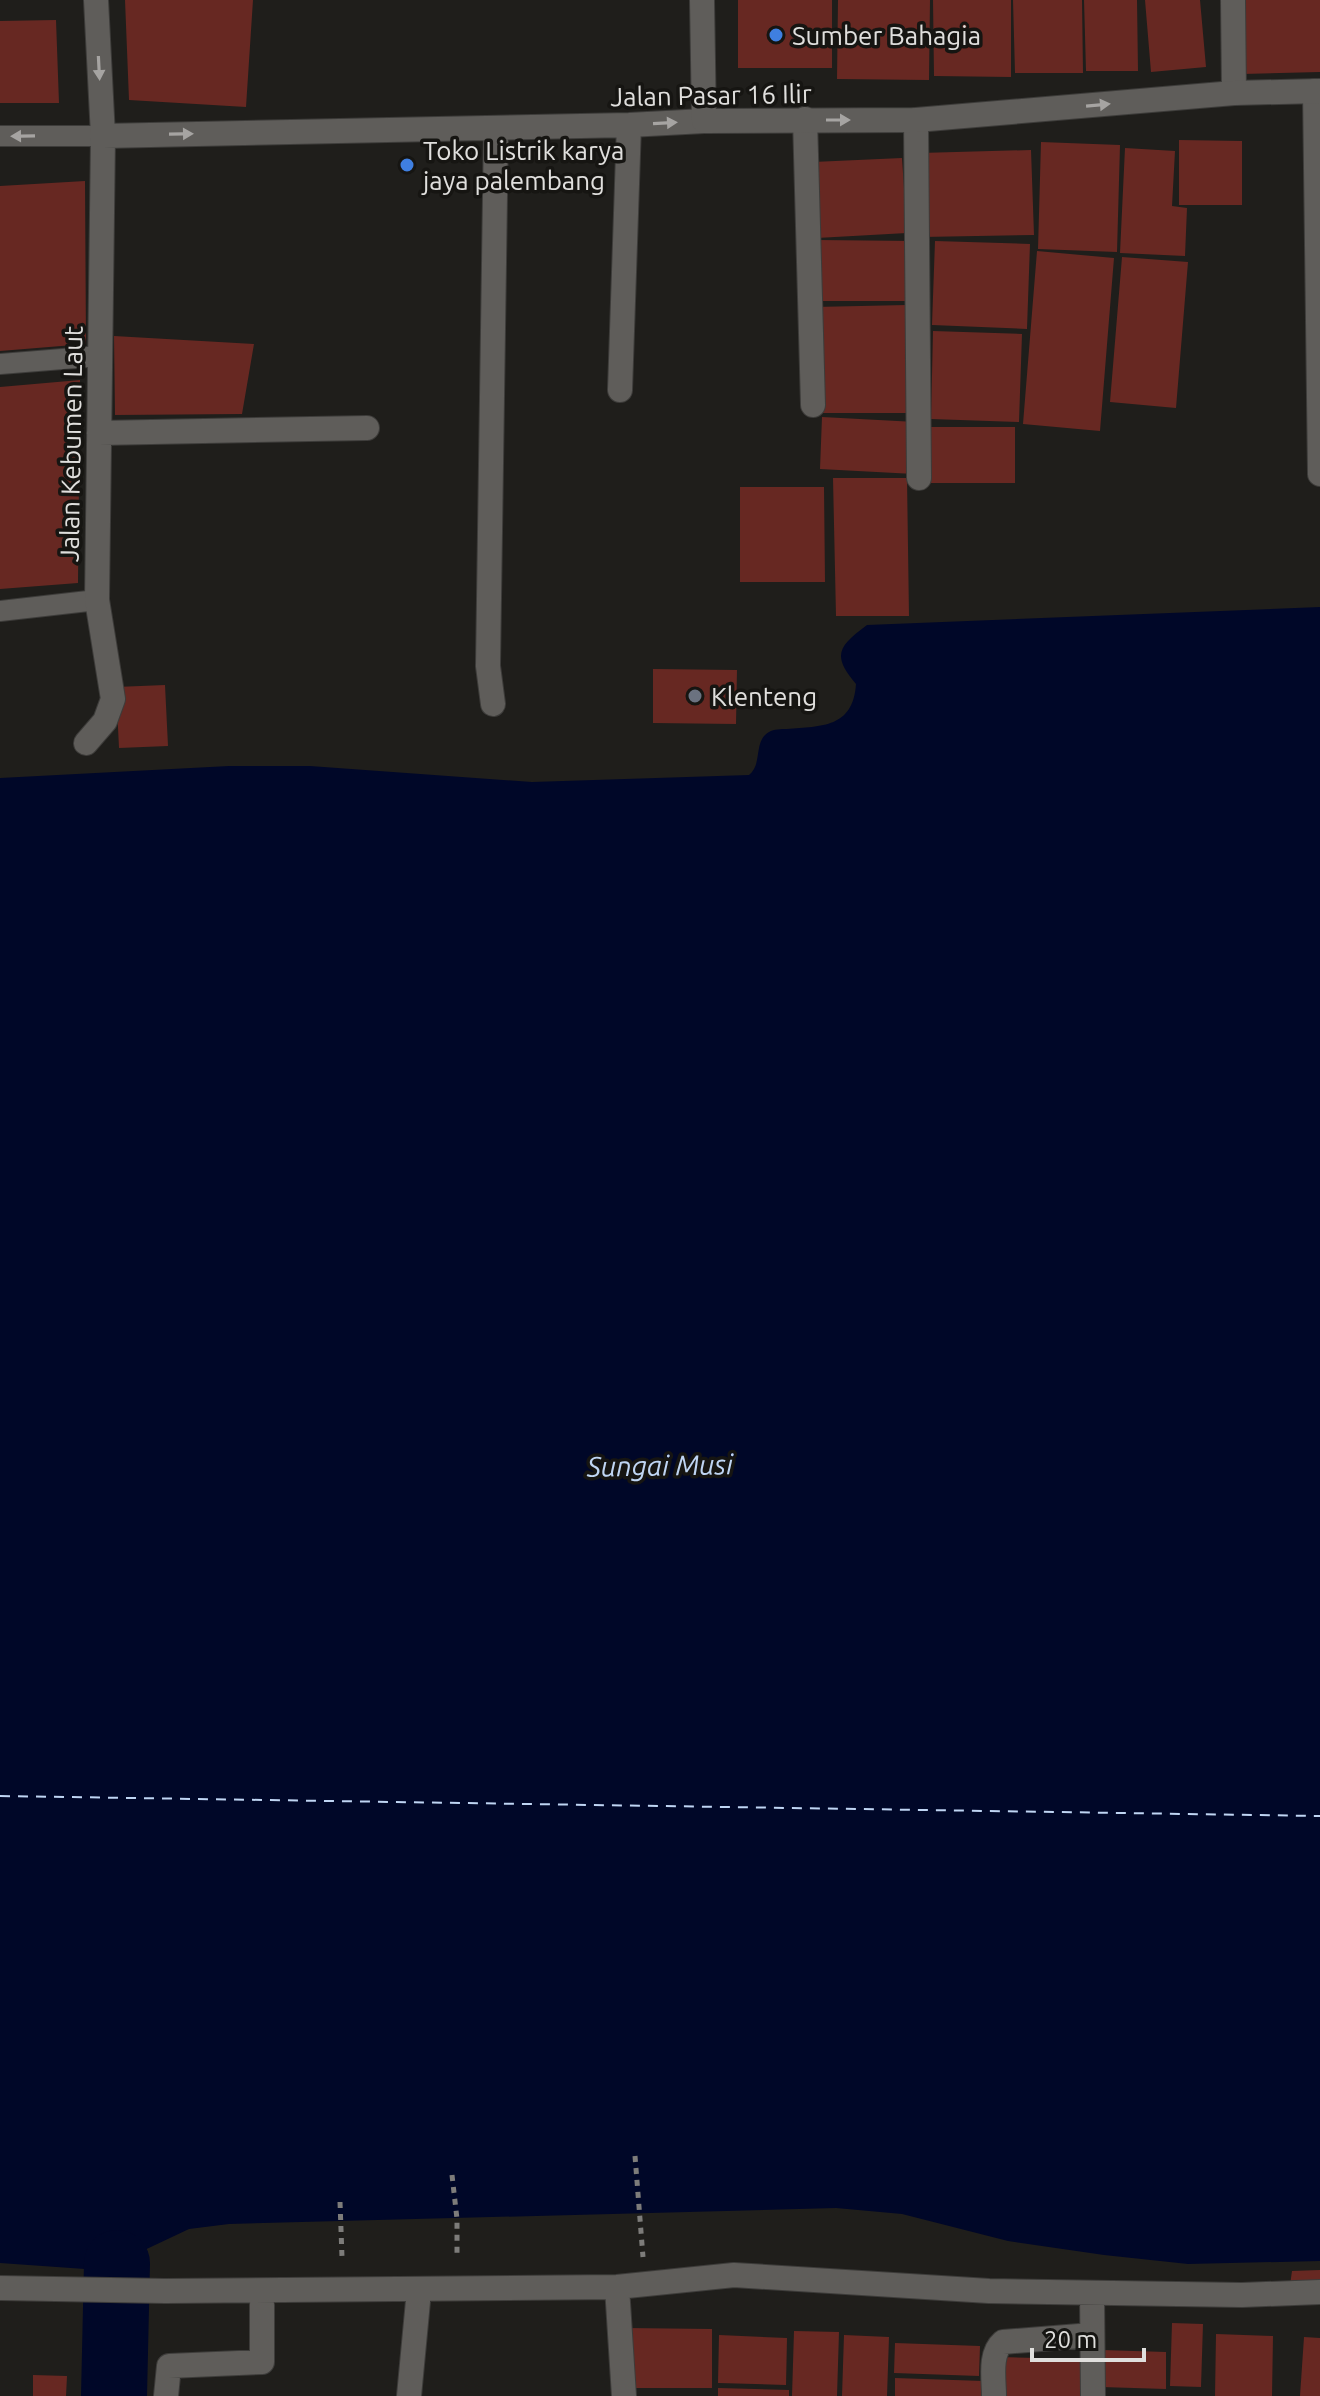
<svg xmlns="http://www.w3.org/2000/svg" width="1320" height="2396" viewBox="0 0 1320 2396" font-family="Ubuntu,sans-serif">
  <style>
    .water { fill: #000728 }
    .lines { fill: none; stroke-linecap: round; stroke-linejoin: round }
    .river { stroke: #000728; stroke-width: 66 }
    .ferry { stroke: #bfd5f3; stroke-width: 2; stroke-dasharray: 10 8; stroke-linecap: butt }
    .building { fill: #672822 }
    .service-casing { stroke: #3d3c3a; stroke-width: 22 }
    .minor-casing { stroke: #3d3c3a; stroke-width: 26 }
    .tertiary-casing { stroke: #3d3c3a; stroke-width: 26 }
    .path { stroke: #7d7c7a; stroke-width: 5; stroke-dasharray: 6 6; stroke-linecap: butt }
    .service { stroke: #5f5d5a; stroke-width: 20 }
    .minor { stroke: #5f5d5a; stroke-width: 24 }
    .tertiary { stroke: #5f5d5a; stroke-width: 24 }
    .oneway { fill: #a6a4a2 }
    .shop-dot { fill: #3f7fe0; stroke: #161512; stroke-width: 3 }
    .worship-dot { fill: #6b7280; stroke: #161512; stroke-width: 3 }
    .labels { text-anchor: middle; dominant-baseline: central; stroke-width: 7; stroke-linejoin: round; paint-order: stroke }
    .poi-label { font-size: 26px; fill: #e0dfdd; stroke: #161512; text-anchor: start }
    .street-label { font-size: 26px; fill: #e0dfdd; stroke: #161512 }
    .water-label { font-size: 28px; font-style: italic; fill: #bfd5f3; stroke: #161512 }
  </style>
  <rect width="100%" height="100%" fill="#1f1e1b"/>
  <path class="water" d="M1320,607v1654l-132,3 -84,-9 -96,-14 -106,-27 -66,-6 -607,16 -40,5 -72,34 -32,6 -85,-6v-1485l229,-12h81l222,16 217,-7c14,-11 4,-34 20,-43 5,-3 12,-3 18,-3 35,-3 66,-1 69,-45 -25,-29 -17,-38 11,-59z"/>
  <g class="lines">
    <path class="river" d="M114,2396l3,-133"/>
    <path class="ferry" d="M0,1796l1320,20"/>
  </g>
  <path class="building" d="M125,0h128l-7,107 -117,-7z
    M738,0h94v68h-94z
    M838,0h92l-1,80 -92,-1z
    M933,0h78v77l-77,-1z
    M1013,0h69l1,73h-68z
    M1084,0h53l1,71h-52z
    M1145,0h55l6,67 -55,5z
    M1239,0h81v72l-78,2z
    M56,20l3,83h-59v-82z
    M1179,140l63,1v64h-63z
    M1041,142l79,3 -3,107 -79,-3z
    M1125,148l50,3 -3,55 15,2 -2,48 -65,-3z
    M1031,150l3,85 -112,2 -2,-84z
    M902,158l5,75 -90,5 -4,-76z
    M85,181l1,163 -86,7v-165z
    M817,240l97,1v60h-97z
    M935,241l95,3 -3,85 -95,-4z
    M1037,251l77,7 -14,173 -77,-7z
    M1122,257l66,5 -12,146 -66,-6z
    M907,305l1,108h-93l-1,-106z
    M933,331l89,3 -3,88 -88,-3z
    M114,336l140,8 -12,70 -127,1z
    M80,380l-2,203 -78,6v-202z
    M822,417l94,5 -2,52 -94,-5z
    M921,427h94v56h-93z
    M833,478h74l2,138h-73z
    M740,487h84l1,95h-85z
    M653,669l84,1 -1,54 -83,-1z
    M165,685l3,61 -49,2 -3,-61z
    M1320,2270v13l-30,2 2,-14z
    M1172,2323l31,1 -2,63 -31,-1z
    M626,2328l86,1v59h-86z
    M794,2331l45,1 -2,64h-45z
    M1216,2334l57,2 -1,60h-57z
    M719,2335l68,3 -1,47 -68,-2z
    M844,2335l45,2 -2,59h-45z
    M1304,2337l16,1v58h-20z
    M895,2343l85,3 -1,30 -85,-3z
    M1102,2350l64,2v37l-65,-2z
    M1000,2357l81,2 -1,37h-81z
    M33,2375l34,1 -1,20h-33z
    M895,2378l88,3v15h-88z
    M718,2388l71,2v6h-71z"/>
  <g class="lines">
    <g class="service-casing">
      <path id="service" d="M0,136h103
        M0,364l100,-8
        M0,611l97,-11"/>
    </g>
    <g class="minor-casing">
      <path id="minor" d="M1233,0l1,93
        M1315,91l5,383
        M805,119l8,286
        M916,120l3,358
        M103,136l526,-11 75,-4
        M620,390l9,-265
        M99,433l268,-5
        M493,704l-5,-38 8,-538
        M86,743l19,-22 8,-22 -16,-99 6,-464 -7,-136
        M617,2287l7,109
        M0,2288l165,3 452,-4 117,-12 255,16 253,4 78,-3
        M1092,2293l1,103
        M166,2396l3,-30 93,-4v-57
        M409,2396l9,-95
        M994,2396c0,-17 -5,-42 9,-54l89,-7"/>
    </g>
    <g class="tertiary-casing">
      <path id="tertiary" d="M702,0l2,121 212,-1 318,-27 86,-2"/>
    </g>
    <path class="path" d="M635,2156l8,101
      M452,2175l5,44v39
      M340,2202l2,55"/>
    <use href="#service" class="service"/>
    <use href="#minor" class="minor"/>
    <use href="#tertiary" class="tertiary"/>
  </g>
  <defs><path id="oneway-solid" d="M-6-.8H1V-3.2L6.5 0L1 3.2V.8H-6Z" transform="scale(2)"/></defs>
  <g class="oneway">
    <use href="#oneway-solid" transform="translate(99 68) rotate(87)"/>
    <use href="#oneway-solid" transform="translate(1098 105) rotate(-5)"/>
    <use href="#oneway-solid" transform="translate(838 120)"/>
    <use href="#oneway-solid" transform="translate(665 123) rotate(-3)"/>
    <use href="#oneway-solid" transform="translate(181 134) rotate(-1)"/>
    <use href="#oneway-solid" transform="translate(23 136) rotate(179)"/>
  </g>
  <g class="shop-dot">
    <circle cx="776" cy="35" r="8"/>
    <circle cx="407" cy="165" r="8"/>
  </g>
  <circle class="worship-dot" cx="695" cy="696" r="8"/>
  <g class="labels">
    <g class="poi-label">
      <text x="792" y="35">Sumber Bahagia</text>
      <text x="423" y="150">Toko Listrik karya<tspan x="423" dy="30">jaya palembang</tspan></text>
      <text x="711" y="696">Klenteng</text>
    </g>
    <g class="street-label">
      <text transform="translate(711 95) rotate(-1)">Jalan Pasar 16 Ilir</text>
      <text transform="translate(71 444) rotate(-89)">Jalan Kebumen Laut</text>
    </g>
    <g class="water-label">
      <text transform="translate(660 1465) rotate(-1)">Sungai Musi</text>
    </g>
  </g>
  <path d="M1032 2348v12h112v-12" fill="none" stroke="#e0dfdd" stroke-width="4"/>
  <text x="1044" y="2348" font-size="24" fill="#e0dfdd" stroke="#161512" stroke-width="6" paint-order="stroke">20 m</text>
</svg>
